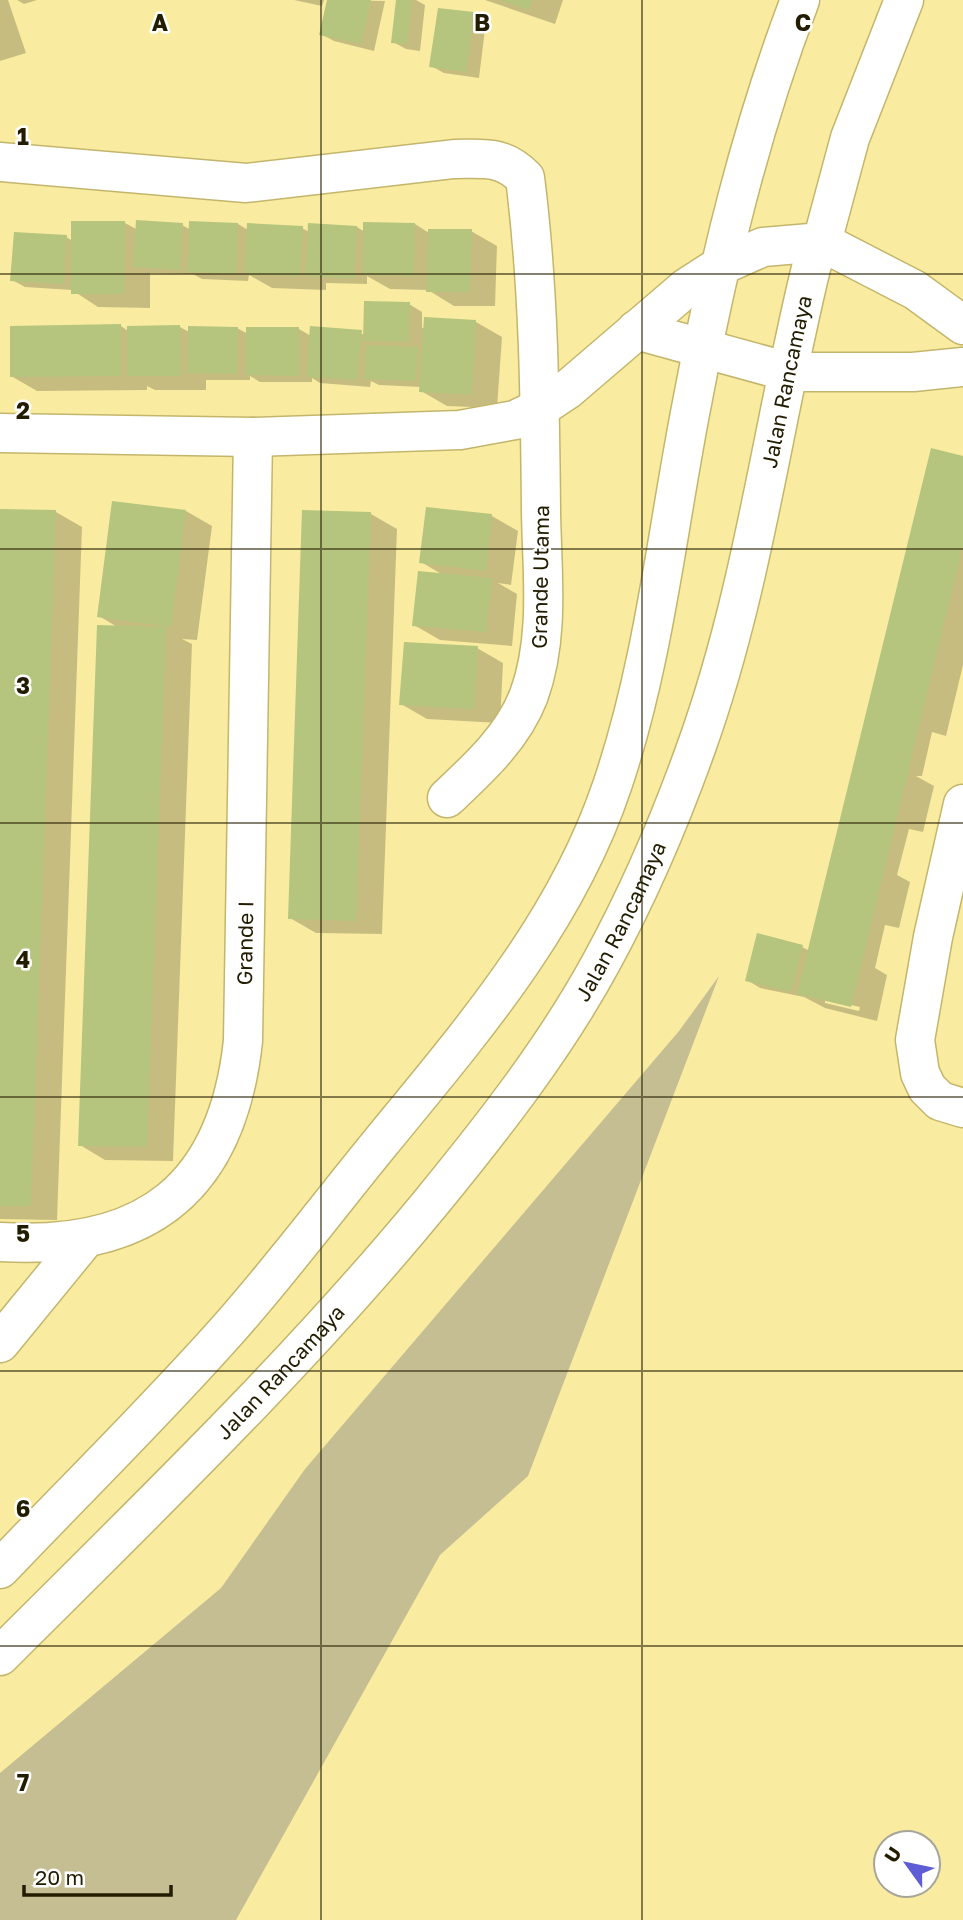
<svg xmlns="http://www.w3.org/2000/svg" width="963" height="1920" viewBox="0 0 963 1920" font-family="'Golos Text',sans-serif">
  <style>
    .green { fill: #c6be93 }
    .shadow { fill: #0003; fill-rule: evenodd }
    .building { fill: #b5c57d }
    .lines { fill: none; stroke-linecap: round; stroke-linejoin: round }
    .minor-casing { stroke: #c3b66c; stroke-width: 41 }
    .tertiary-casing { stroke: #c3b66c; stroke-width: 41 }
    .minor { stroke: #fff; stroke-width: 38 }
    .tertiary { stroke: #fff; stroke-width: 38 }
    .grid { fill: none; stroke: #221c00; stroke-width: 2; stroke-opacity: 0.55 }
    .labels { text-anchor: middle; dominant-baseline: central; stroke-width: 5; stroke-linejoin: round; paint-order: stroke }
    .street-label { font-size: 21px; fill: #221c00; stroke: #fff }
    .grid-label { font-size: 23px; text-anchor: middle; font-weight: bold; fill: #221c00; stroke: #fff; stroke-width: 5; stroke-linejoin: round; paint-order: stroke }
  </style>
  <rect width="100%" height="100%" fill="#f9eca0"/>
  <path class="green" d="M719,976l-191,500 -88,79 -204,365h-236v-147l221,-185 84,-119 374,-438z"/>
  <path class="shadow" d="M0,0h8l18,53 -26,8z
    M17,0h20l-13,4z
    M294,0h30l-2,6z
    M329,0l56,1 -11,50 -40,-10 -13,-7z
    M398,0h18l9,5 -5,46 -14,-2 -13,-7z
    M485,0h78l-8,24z
    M473,14l13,7 -7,57 -35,-5 -13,-7z
    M125,223l13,7 44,-5 9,5 47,-6 10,6 54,-2 7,4 48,-5 8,5 50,-8 14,9 42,-2 26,15 -2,60h-41l-26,-16 -38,-1 -23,-13v8l-41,-1v7l-54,-2 -23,-13 -1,6 -46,-2 -9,-5 -43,-1v35l-52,-1 -26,-17 -47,-3 -13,-7 54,-43 7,4z
    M409,304l13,8v16l54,-6 26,15 -5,71 -50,-2 -26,-15v-4l-42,-2 -8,-4 -1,6 -50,-4 -8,-5v4h-52l-10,-6v4h-44v10h-51l-8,-4v4l-110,1 -26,-15 110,-50 7,5 52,-4 9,5 48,-4 11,6 51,-5 12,7 54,-2z
    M963,457v208l-17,71 -14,-4 -10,44h-6l18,10 -11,46 -14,-3 -12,46 13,7 -11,46 -14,-3 -10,43 12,7 -10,46 -52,-13 -21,-11 -44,-9 -13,-8 55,-33 8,4zM825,999l35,8 -1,4 -34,-8z
    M427,509l65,7 26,15 -7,54 -13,-2 19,11 -5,52 -72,-6 -26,-15 29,-50 -22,-13z
    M0,510l56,2 26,15 -25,693 -57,-1z
    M186,511l26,15 -15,114 -15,-1 10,5 -19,517 -68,-1 -25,-15 39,-517 -20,-12z
    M371,514l26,15 -15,405 -66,-1 -26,-15z
    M477,648l26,15 -3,60 -73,-4 -26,-15z"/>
  <path class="building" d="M327,0h44l-10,44 -42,-9z
    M396,0h16l-5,44 -16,-1z
    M500,0h32l-3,10z
    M438,8l36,4 -8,60 -37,-5z
    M136,220l47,3 -3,47 -47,-3z
    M71,221h54l-1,73h-53z
    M189,221l49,2 -2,51 -49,-2z
    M363,222l52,1 -1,53 -51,-1z
    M247,223l56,3 -3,50 -56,-2z
    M308,223l49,3 -3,52 -49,-2z
    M428,229h44l-2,63h-44z
    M14,232l53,3 -3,49 -54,-3z
    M364,301l46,1 -1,40 -46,-1z
    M424,317l52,3 -4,75 -53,-3z
    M121,324v52l-111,1v-51z
    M180,325l1,51h-54v-50z
    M188,326l50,1 -1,47 -50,-1z
    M310,326l52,4 -5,50 -51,-3z
    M246,327h53v49l-53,-1z
    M366,345l52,2 -2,34 -52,-2z
    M931,448l32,8v89l-112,462 -54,-13z
    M112,501l74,9 -15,117 -74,-10z
    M426,507l66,7 -6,57 -67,-8z
    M0,509l56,1 -25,696h-31z
    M302,510l69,2 -15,409 -68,-2z
    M418,571l74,7 -6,54 -74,-6z
    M97,625l69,2 -19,520 -69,-1z
    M404,642l74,4 -4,63 -75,-4z
    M757,933l46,12 -12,47 -46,-11z"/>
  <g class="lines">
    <g class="minor-casing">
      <g id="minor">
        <path d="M0,162l246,21 208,-24c31,0 48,-4 71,19 14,110 15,223 16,334 1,61 9,125 -12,183 -16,42 -50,73 -82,103"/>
        <path d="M636,330l153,42h124l50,-5"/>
        <path d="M0,433l253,4 207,-7 55,-10 25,-12 27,-18 119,-102 34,-22 43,-19 59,-5 93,48 48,35"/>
        <path d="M963,804l-30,133 -18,103 5,33 7,15 13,13 23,7"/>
        <path id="s1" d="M0,1242c147,9 227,-54 243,-201l10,-604"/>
        <path d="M0,1343l85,-104"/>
      </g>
    </g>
    <g class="tertiary-casing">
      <g id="tertiary">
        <path d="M0,1569c77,-81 158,-160 232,-244 52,-59 99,-122 149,-183 90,-110 185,-219 231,-356 42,-123 55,-256 80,-383 26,-138 58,-272 108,-403"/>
        <path id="s2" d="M0,1656c147,-147 297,-291 429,-451 63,-77 126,-157 173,-244 37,-68 68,-140 94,-213 57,-158 76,-322 116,-484l10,-22 28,-104 54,-138"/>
      </g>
    </g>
    <use href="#minor" class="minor"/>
    <use href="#tertiary" class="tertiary"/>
  </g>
  <path class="grid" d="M321,0v1920M642,0v1920M0,274h963M0,549h963M0,823h963M0,1097h963M0,1371h963M0,1646h963"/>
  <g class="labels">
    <g class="street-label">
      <text stroke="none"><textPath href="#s2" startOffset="1533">Jalan Rancamaya</textPath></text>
      <text transform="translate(540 577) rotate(-89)">Grande Utama</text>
      <text stroke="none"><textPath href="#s2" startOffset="966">Jalan Rancamaya</textPath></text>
      <text stroke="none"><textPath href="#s1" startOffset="457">Grande I</textPath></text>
      <text stroke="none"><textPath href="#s2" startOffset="399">Jalan Rancamaya</textPath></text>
    </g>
  </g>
  <g class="grid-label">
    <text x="160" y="31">A</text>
    <text x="482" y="31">B</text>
    <text x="803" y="31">C</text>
    <text x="23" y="145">1</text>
    <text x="23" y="419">2</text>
    <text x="23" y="694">3</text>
    <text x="23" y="968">4</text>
    <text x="23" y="1242">5</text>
    <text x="23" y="1517">6</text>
    <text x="23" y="1791">7</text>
  </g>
  <g transform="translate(907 1864) rotate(303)"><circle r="33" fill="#ffffff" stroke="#a7a499" stroke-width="2"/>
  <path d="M0-5L12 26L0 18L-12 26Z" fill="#5f5dd6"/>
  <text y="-10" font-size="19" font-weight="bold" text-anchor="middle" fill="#221c00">U</text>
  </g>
  <path d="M24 1885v10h147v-10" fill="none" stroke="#221c00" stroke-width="3.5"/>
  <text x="35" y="1885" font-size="21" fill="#221c00" stroke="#ffffff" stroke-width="5" paint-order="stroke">20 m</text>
</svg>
